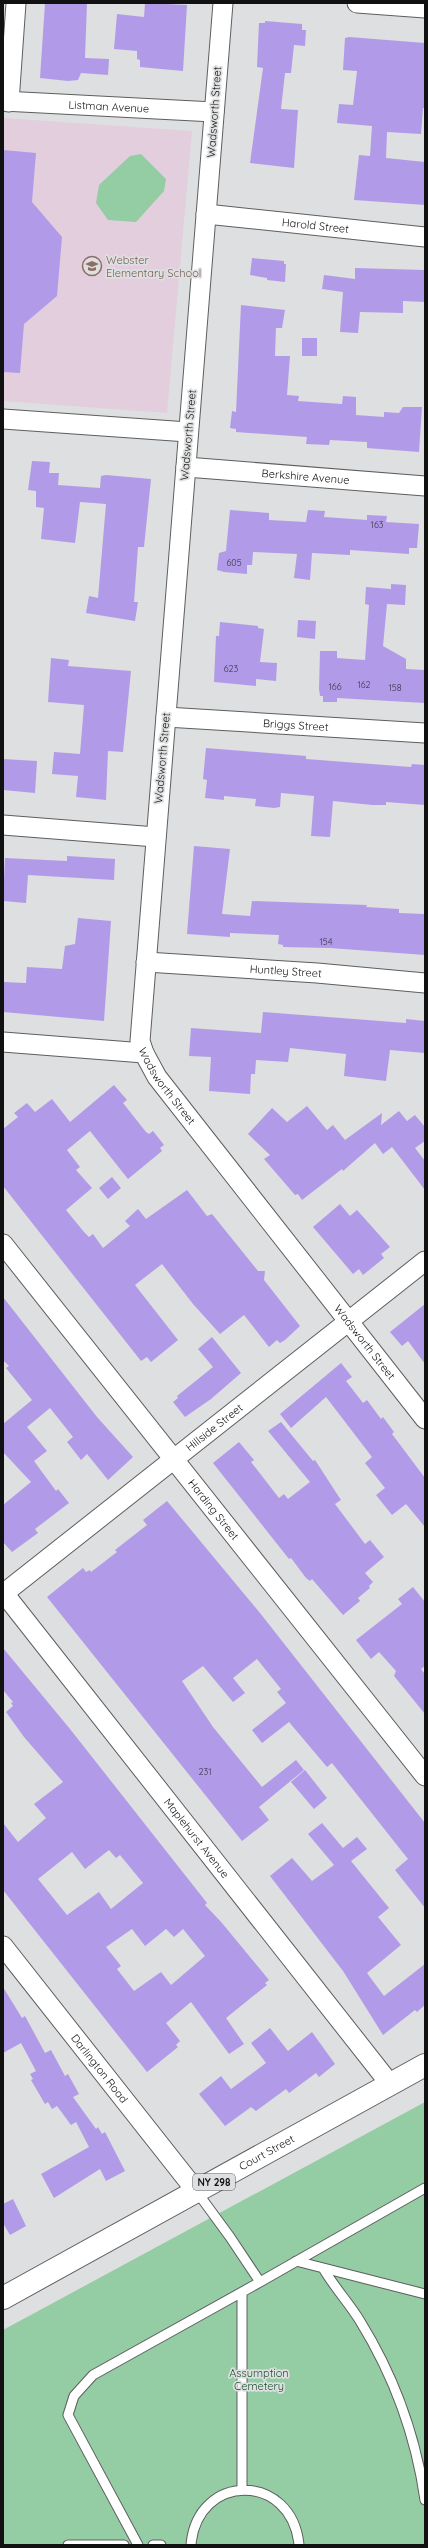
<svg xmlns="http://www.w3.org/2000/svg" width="428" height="2548" viewBox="0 0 428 2548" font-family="Quicksand,sans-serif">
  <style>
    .education { fill: #e3cedd }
    .green { fill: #94cca3 }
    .building { fill: #b19be8; fill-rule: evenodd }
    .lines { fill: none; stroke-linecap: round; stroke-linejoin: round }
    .service-casing { stroke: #5d5e5f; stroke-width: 11 }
    .minor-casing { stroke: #5d5e5f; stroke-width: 21 }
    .primary-casing { stroke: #5d5e5f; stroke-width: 24 }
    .service { stroke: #fff; stroke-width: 9 }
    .minor { stroke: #fff; stroke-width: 19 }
    .primary { stroke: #fff; stroke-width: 22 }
    .labels { text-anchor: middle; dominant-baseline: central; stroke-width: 3.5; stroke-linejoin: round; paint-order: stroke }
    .number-label { font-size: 9px; fill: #393447 }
    .shield { fill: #dedfe0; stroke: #4e4f4f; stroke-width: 1 }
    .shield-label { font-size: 10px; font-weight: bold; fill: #111 }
    .street-label { font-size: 11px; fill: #111; stroke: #dedfe0 }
    .education-label { font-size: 11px; fill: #785e54; stroke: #dedfe0; text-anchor: start }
    .park-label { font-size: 11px; fill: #17502c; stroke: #dedfe0 }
  </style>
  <rect width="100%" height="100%" fill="#dedfe0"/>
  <path class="education" d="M3,118l189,13 -25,282 -164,-12z"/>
  <path class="green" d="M141,154l25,25 -2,12 -28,31 -28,-2 -12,-17 3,-18 31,-29z
    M425,2102v443h-422v-215z"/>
  <path class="building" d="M45,3h42l-2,55 24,1 -1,16 -27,-2 -3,7 -10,1 -28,-3z
    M145,3l42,2 -4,66 -43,-4v-7l-3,-1v-8l-23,-2 3,-35 27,3z
    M265,21l37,3v6h4l-1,16 -11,-1 -3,28h-6l-4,36 17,1 -4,58 -44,-5 13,-95 -6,-1 2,-44h6z
    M349,37l76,6v65h-2l-2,26 -34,-2 -1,26 39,4v43l-71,-5 5,-45 11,1 2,-30 -35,-3 2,-19 14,1 4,-34 -14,-1 2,-32z
    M3,150l33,3 -4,49 30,35 -5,59 -33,28 -4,49 -17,-1z
    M252,258l32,3v3h2l-1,18 -18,-2v-2l-17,-3z
    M355,268l70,2v32l-22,-1v12l-43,-1 -2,21 -18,-1 3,-40 -21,-3 2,-14 31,4z
    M241,305l44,5 -3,18h-6l-1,28h15l-3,39 12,1 -1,5 44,3 1,-8 13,1v18l28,2v-5l15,1 4,-6h19l-3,45 -52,-4v-6l-37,-2 -1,5 -23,-1 1,-7 -71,-5v-3l-6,-1 2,-17 4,1z
    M302,338h15v18h-15z
    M32,461l18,1 -1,11h10l-1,12 42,3 1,-12 5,-1 45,4 -7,68h-6l-4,55h4l-3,19 -49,-8 3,-17 9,2 8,-94 -26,-2 -5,41 -34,-4 3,-31 -8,-1v-16l-8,-1z
    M230,510l39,3v7l37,2 2,-12 17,1 -1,6 43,3v-5l20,1 -1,6 33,2 -2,24h-8v6l-59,-4v5l-38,-2 -2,27 -16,-2 3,-24 -44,-2 -1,13h-5v9l-23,-2 -7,-2 2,-17 7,-2z
    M391,584l15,1 -1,20 -18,-1 -4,42 23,13v10l19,1v33l-88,-5v4h-14v-6h-3l-1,-7 1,-38h17v7l28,2 4,-55 -4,-1 1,-17 25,2z
    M298,620l18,1 -1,18 -18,-2z
    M220,622l38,4v2l6,1 -4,33 17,1 -1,18 -20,-2v7l-42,-4 2,-46h3z
    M51,658l18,2 -1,6 63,5 -8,81 -15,-1 -2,49 -30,-3 2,-21 -26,-2 2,-22 26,2 4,-49 -36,-3z
    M206,748l100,8v3l105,8 1,-3 13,1v40l-39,-3v3h-14l-39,-4 -3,36 -19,-1 3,-40 -33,-3 -1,14 -6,1 -19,-2 1,-7 -32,-3v4l-19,-2 2,-18 -4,-1z
    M3,759l34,2 -2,32 -32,-3z
    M194,846l36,3 -8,65 28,2 2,-15 115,4 -1,2 33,2v4l25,1 1,41 -95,-7 -47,-1v-2l-5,-1 1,-9 -49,-2v4l-43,-3z
    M67,856l48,3 -1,21 -86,-5 -2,28 -23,-2 2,-43 62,3z
    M78,918l33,3 -7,100 -101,-9v-30l23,1 1,-16 35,2 3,-23 10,-2z
    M263,1012l143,11v-4l19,2v32l-35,-3 -4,31 -42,-5 2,-22 -56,-6 -2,14 -32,-2 -1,14h-4l-1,20 -41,-3 2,-34 -22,-1 2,-28 70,5z
    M114,1085l13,15 -4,3 23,29 3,2 4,-3 11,14 -4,3 2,3 -34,28 -38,-48 -23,19 13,17 -4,3 16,18 -26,22 18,22 5,5 4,-3 10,14 27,-22 -5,-5 13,-12 8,10 41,-29 20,26 5,-2 46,57h7l-1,9 36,46 -15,14 -5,3 -3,-3 -8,7 -25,-32 -24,19 -27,-30 -31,-40 -27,21 43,55 -27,22 -4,-5 -6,4 -138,-175v-57l15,-12 -4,-4 13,-10 8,9 17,-13 18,23z
    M307,1106l20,24 6,-5 12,15 37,-27 -1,12 18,-14 8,10 8,-6 10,12v14l-10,7 10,13v29l-33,-43 -9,7 -8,-11 -32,28 -1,-2 -40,31 -4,-6 -3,1 -31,-36 6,-4 -22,-21 24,-26 15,14z
    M112,1177l9,11 -13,11 -9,-11z
    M340,1204l10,12 7,-6 33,37 -9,7 3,4 -21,17 -4,-6 -6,5 -40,-47z
    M3,1297l94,120 36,40 -25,23 -21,-26 -6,6 -14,-18 6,-5 -23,-29 -23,19 20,24 -13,10 22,30 2,-2 11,14 -34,26 3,4 -26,19 -9,-10v-37l28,-23 -28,-30v-28l29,-24 -26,-32 3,-2 -6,-6z
    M425,1304v60l-17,-23 -6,5 -12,-14z
    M212,1337l29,36 -30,26 -26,18 -12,-15 5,-4 -1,-2 36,-29 -15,-18z
    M341,1363l11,14 -6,4 17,22 4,-3 14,19 2,-2 11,15 -2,2 33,44v49l-19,-23 -14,11 -16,-20 9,-7 -20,-25 7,-6 -46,-60 -35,31 -11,-14z
    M281,1422l32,39 2,-1 24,37 2,3 -6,4 30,40 5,-4 14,17 -19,16 8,9 -4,4 1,2 -12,10 2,3 -17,14 -31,-36 -2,2 -4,-3 -15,-20 -2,1 -76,-96 26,-21 15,18 -3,2 28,36 5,-4 4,5 22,-17 -42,-51z
    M167,1501l93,112 165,210v85l-30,-38 13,-11 -76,-96 -5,4 -38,-45 -27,21 -10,-13 34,-27 -9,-11 4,-3 -24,-30 -24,19 12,15 -12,9 -30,-36 -21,15 31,46 49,60 34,-27 8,10 -45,37 10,13 -27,21 -195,-244 36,-29 3,4 4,-2 1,2 26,-20 -2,-2 32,-25 -4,-5z
    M413,1587l12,15v64l-4,3 4,5v40l-31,-38 2,-5 -17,-19 -8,7 -15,-19 46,-36 -4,-5z
    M3,1648l67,81 137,174 -2,2 17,18 47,57 -4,3 2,2 -41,33 18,26 -15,10 -38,-52 -25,21 14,18 -4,4 2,2 -31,25 -144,-182v-67l15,19 28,-24 -12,-14 29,-22 -39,-45 -18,-25 7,-6 -2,-3 2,-1 -10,-12zM109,1850l7,8 4,-3 23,28 -32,26 -12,-17 -32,23 -29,-36 34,-27 13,17zM132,1929l13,17 21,-17 8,8 9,-8 22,27 -34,29 -10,-13 -27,19 -17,-22 4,-3 -15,-19z
    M305,1770l22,28 -13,11 -23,-27z
    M322,1823l21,25 14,-11 10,12 -16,12 38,47 -11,9 23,28 -34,28 17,23 41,-32v41l-8,7 -2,-2 -32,25 -40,-64 -73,-95 22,-18 20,23 22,-16 -26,-31z
    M3,1987l19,31 3,-2 20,37 6,-3 14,26 3,-2 11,20 -6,3 23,32 2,-2 4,7 3,-2 20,39 -19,10 -6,-12 -46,29 -13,-24 48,-27 -13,-25 -5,3 -14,-19 -5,3 -4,-7 -3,2 -14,-24 2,-1 -3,-5 6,-3 -15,-28 -18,10z
    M270,2028l18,23 24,-19 23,32 -16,13 -3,-4 -27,20 -3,-4 -30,22 -5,-4 -26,19 -26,-32 22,-18 10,13 35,-26 -15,-20z
    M13,2199l13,27 -16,9 -7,-12v-19z"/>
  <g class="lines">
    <g class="service-casing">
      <path id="service" d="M197,2192l33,45 30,45 165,-94
        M296,2261l129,33
        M323,2268c11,19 26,35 37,53 34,55 56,116 65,179
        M242,2292v198
        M68,2545h56
        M138,2545l-70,-130 6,-19 19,-21 167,-93
        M153,2545h8
        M191,2545c6,-73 101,-73 108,0"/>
    </g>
    <g class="minor-casing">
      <g id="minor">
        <path id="s1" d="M223,3l-83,1038 4,12 13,24 268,342"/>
        <path d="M357,3l68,5"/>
        <path id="s2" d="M3,101l211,11"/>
        <path d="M9,102l7,-99"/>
        <path id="s3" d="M206,214l219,23"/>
        <path d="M3,419l185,13"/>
        <path id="s4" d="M186,467l239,19"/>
        <path id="s5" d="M166,717l259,16"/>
        <path d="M3,825l153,12"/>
        <path id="s6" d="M146,962l171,11 108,10"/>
        <path d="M3,1042l141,11"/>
        <path id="s7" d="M3,1244l422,532"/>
        <path id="s8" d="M3,1592l387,492"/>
        <path id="s9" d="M3,1594l422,-333"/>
        <path id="s10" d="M3,1946l194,246"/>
      </g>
    </g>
    <g class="primary-casing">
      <g id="primary">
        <path id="s11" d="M3,2298l422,-233"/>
      </g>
    </g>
    <use href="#service" class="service"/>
    <use href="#minor" class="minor"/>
    <use href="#primary" class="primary"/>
  </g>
  <defs>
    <g id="school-ring" transform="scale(1)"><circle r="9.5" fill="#dedfe0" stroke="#8d6e63" stroke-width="1.5"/><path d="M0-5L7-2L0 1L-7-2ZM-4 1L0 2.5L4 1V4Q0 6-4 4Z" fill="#8d6e63"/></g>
  </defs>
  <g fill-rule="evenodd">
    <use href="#school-ring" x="92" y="266"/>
  </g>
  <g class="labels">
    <g class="number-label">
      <text x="377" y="524">163</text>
      <text x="234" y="562">605</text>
      <text x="231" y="668">623</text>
      <text x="364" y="684">162</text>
      <text x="335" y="686">166</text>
      <text x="395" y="687">158</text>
      <text x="326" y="941">154</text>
      <text x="205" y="1771">231</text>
    </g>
    <rect class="shield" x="193" y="2174" width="42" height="16" rx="3"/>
    <g class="shield-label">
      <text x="214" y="2182">NY 298</text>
    </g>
    <g class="street-label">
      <text stroke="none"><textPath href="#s2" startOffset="106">Listman Avenue</textPath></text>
      <text transform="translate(214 112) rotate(-86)">Wadsworth Street</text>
      <text stroke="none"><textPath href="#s3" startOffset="110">Harold Street</textPath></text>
      <text transform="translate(188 435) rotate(-85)">Wadsworth Street</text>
      <text stroke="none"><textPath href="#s4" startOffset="120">Berkshire Avenue</textPath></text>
      <text stroke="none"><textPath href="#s5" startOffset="130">Briggs Street</textPath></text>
      <text transform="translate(162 758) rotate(-85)">Wadsworth Street</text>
      <text stroke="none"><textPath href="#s6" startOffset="140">Huntley Street</textPath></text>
      <text stroke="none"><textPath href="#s1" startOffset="1094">Wadsworth Street</textPath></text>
      <text stroke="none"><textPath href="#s1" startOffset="1418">Wadsworth Street</textPath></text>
      <text stroke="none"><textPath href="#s9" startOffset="269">Hillside Street</textPath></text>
      <text stroke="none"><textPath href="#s7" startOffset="339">Harding Street</textPath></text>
      <text stroke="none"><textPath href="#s8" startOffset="313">Maplehurst Avenue</textPath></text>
      <text stroke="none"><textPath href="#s10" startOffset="156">Darlington Road</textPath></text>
      <text stroke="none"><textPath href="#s11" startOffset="301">Court Street</textPath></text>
    </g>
    <g class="education-label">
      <text x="106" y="260">Webster<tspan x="106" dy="13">Elementary School</tspan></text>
    </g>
    <g class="park-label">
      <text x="259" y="2373">Assumption<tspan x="259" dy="13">Cemetery</tspan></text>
    </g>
  </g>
  <rect width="428" height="2548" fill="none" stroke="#111111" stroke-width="8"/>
</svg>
